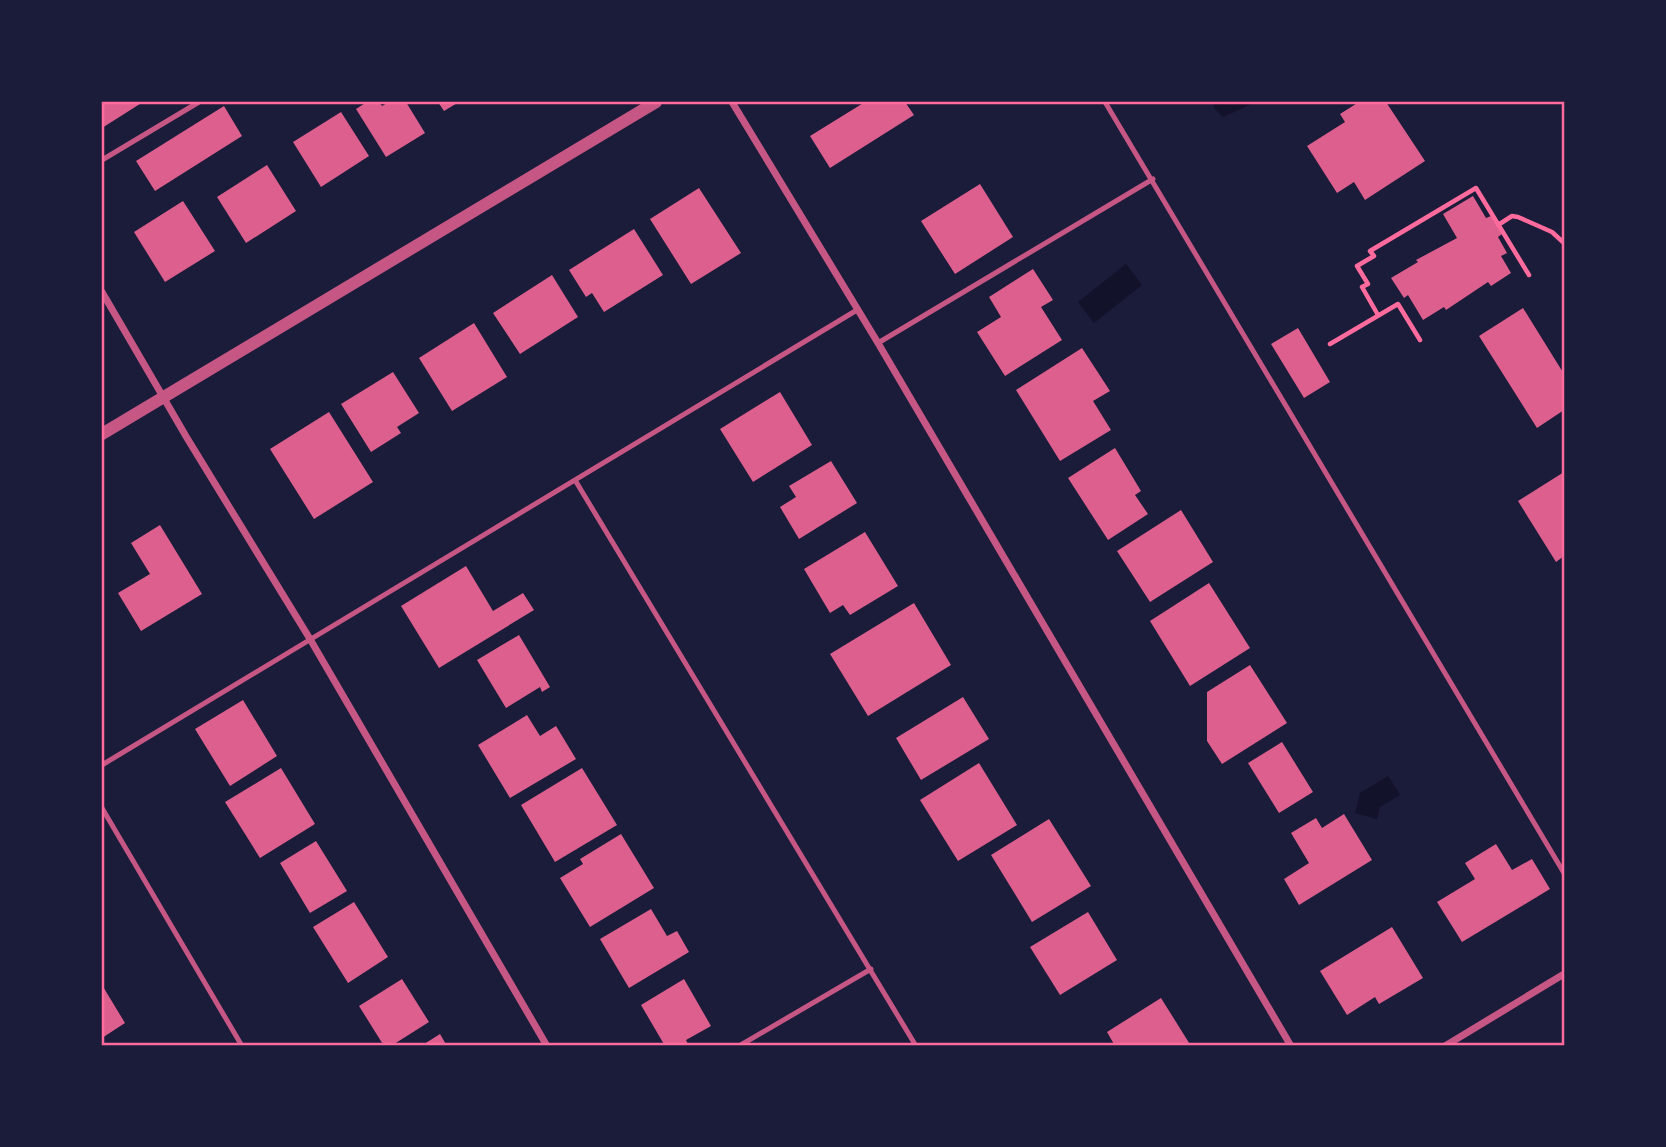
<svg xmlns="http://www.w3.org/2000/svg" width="1666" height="1147" viewBox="0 0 1666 1147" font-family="'Fira Sans',sans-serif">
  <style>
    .water { fill: #12122b }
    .building { fill: #dd5f8e }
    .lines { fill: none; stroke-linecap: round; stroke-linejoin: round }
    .path { stroke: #ff6b9d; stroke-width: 4.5 }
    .service { stroke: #c65784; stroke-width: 5 }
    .minor { stroke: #c65784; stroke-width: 7 }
    .tertiary { stroke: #c65784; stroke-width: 12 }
    .neatline { fill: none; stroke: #ff6b9d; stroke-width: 2.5 }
  </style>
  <rect width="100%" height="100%" fill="#1b1b3a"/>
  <path class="water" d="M1213,102h43l-33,15 -9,-9z
    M1126,264l16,21 -48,38 -16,-21z
    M1388,776l12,19 -20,12 -3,12 -22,-6 5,-20z"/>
  <path class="building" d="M102,102h41l-41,26z
    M367,102h12l3,4 7,-4h17l19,31 -39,24 -30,-48z
    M438,102h21l-15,9z
    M865,102h40l9,13 -84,53 -20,-32z
    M1359,102h27l39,59 -60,39 -11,-18 -17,11 -30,-47 38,-24 -5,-8z
    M224,106l18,30 -87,55 -19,-30z
    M341,112l28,44 -48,31 -28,-45z
    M267,165l29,46 -50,32 -29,-46z
    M980,184l33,53 -58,37 -34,-53z
    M699,188l42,65 -50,31 -41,-65z
    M1473,196l13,22 5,-2 11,18 -4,3 9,16 -6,3 10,17 -20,13 -3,-4 -42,28 -2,-3 -21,13 -15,-25 -4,3 -13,-20 27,-16 -2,-2 41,-22 -14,-24z
    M183,201l32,50 -50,31 -31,-50z
    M634,229l29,46 -59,37 -12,-19 -6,4 -17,-27z
    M1033,269l20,31 -12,7 21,33 -57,36 -28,-44 24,-15 -12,-20z
    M552,275l26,42 -58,37 -27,-41z
    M1523,308l41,66v36l-27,18 -58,-92z
    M474,323l33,54 -55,34 -33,-53z
    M1298,328l32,54 -26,16 -33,-54z
    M1082,348l28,43 -17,10 18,29 -51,31 -44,-71z
    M393,372l26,41 -22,14 4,6 -30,19 -30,-48z
    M780,392l32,53 -59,37 -33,-53z
    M329,412l44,70 -59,37 -44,-70z
    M1115,448l26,43 -6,4 13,19 -40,26 -40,-62z
    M831,461l26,42 -58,36 -19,-32 16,-10 -7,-11z
    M1564,472v84l-8,6 -38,-61z
    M1181,510l32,52 -63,40 -33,-51z
    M160,525l42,69 -61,37 -23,-38 32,-19 -19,-31z
    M865,532l33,54 -48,29 -7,-10 -13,8 -26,-44z
    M466,566l27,45 30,-18 11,17 -95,58 -38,-62z
    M1209,583l41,65 -60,38 -40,-65z
    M914,603l37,62 -83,51 -38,-62z
    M519,635l31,52 -8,5 -2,-5 -34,21 -29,-48z
    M1250,665l37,58 -65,41 -15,-23v-49z
    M963,697l26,42 -68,41 -25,-42z
    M243,700l34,56 -47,30 -35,-57z
    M527,715l13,21 16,-10 20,33 -66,39 -32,-53z
    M1282,742l31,50 -34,21 -31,-50z
    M979,763l38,62 -59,36 -38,-61z
    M281,768l34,56 -55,34 -35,-56z
    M582,768l35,57 -62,37 -34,-57z
    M1344,814l28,46 -73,45 -15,-26 25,-16 -18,-30 25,-15 6,10z
    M1049,819l42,67 -59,36 -41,-67z
    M621,834l33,54 -64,39 -30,-49 23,-14 -3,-5z
    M316,841l31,50 -37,22 -30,-50z
    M1496,844l16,26 20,-11 18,30 -88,53 -25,-40 38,-23 -10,-16z
    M354,902l34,55 -40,26 -35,-56z
    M651,909l16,27 10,-5 12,21 -60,36 -29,-49z
    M1088,912l29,48 -57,35 -30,-48z
    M1392,927l31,51 -44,26 -4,-7 -28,18 -27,-44z
    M402,979l27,43 -38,24h-7l-25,-40z
    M684,979l27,47 -25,14 3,6h-24l-24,-41z
    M102,985l23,38 -23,15z
    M1161,998l30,48h-76l-8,-14z
    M440,1034l7,12h-26z"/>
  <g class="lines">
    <path class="path" d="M1498,225l14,-9 6,1 34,15 12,11
      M1378,315l-16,-28 6,-3 -11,-18 17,-10 -4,-5 106,-63 53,87
      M1330,344l68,-40 22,36"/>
    <path class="service" d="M1105,102l459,771
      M102,160l97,-58
      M878,343l275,-164
      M575,480l341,566
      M102,765l755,-455
      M102,808l140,238
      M739,1046l132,-77"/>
    <path class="minor" d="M732,102l146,241 413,703
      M102,292l85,146 123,201 237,407
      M1445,1046l119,-72"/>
    <path class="tertiary" d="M102,434l554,-332"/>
  </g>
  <rect width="1666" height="1147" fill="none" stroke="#1b1b3a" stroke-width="206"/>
  <rect x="103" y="103" width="1460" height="941" class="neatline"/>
</svg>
